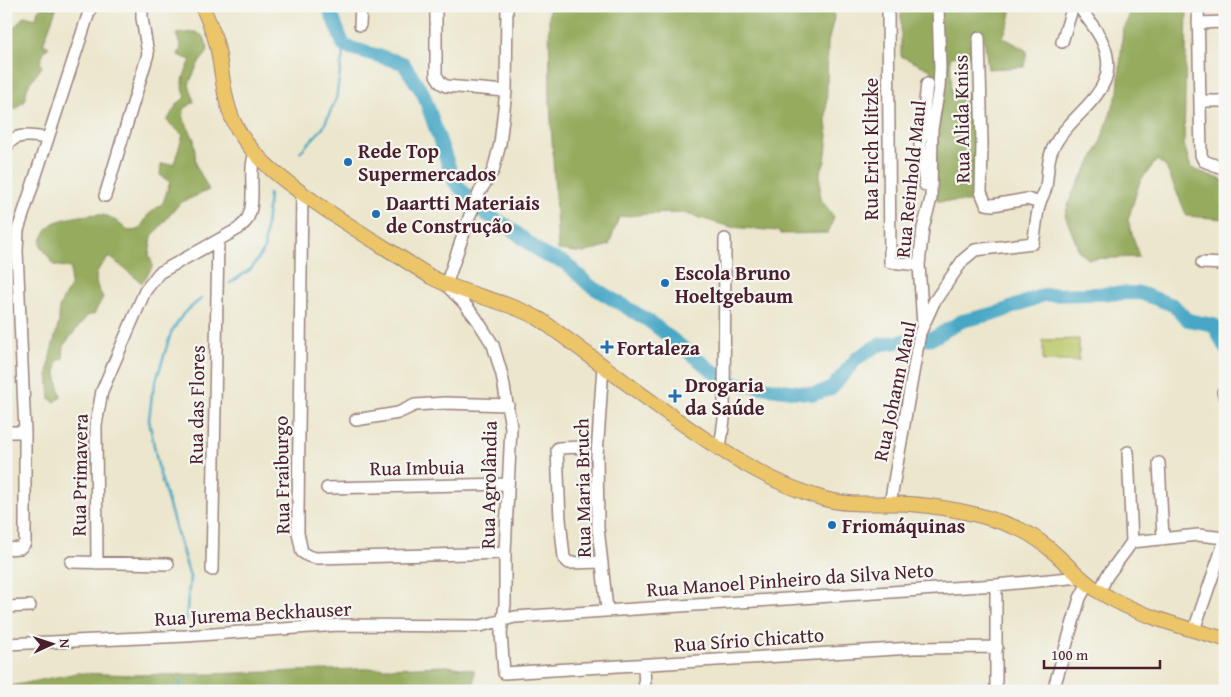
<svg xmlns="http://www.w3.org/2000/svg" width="1231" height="697" viewBox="0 0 1231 697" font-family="'Gentium Book Plus',serif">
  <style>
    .green { fill: #bcc86a; stroke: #83744a }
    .forest { fill: #95ac5e; stroke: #706644 }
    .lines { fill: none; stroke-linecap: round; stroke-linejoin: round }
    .stream { stroke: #46a7c5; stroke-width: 2.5 }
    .river { stroke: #46a7c5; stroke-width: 14 }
    .minor-casing { stroke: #9a827c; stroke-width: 14 }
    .major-casing { stroke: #9a827c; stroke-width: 16 }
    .minor { stroke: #fff; stroke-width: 11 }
    .major { stroke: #ecc569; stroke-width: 14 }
    .poi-dot { fill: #1f6fb2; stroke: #f6f6f2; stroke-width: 2 }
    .labels { text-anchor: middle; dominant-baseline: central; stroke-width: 4.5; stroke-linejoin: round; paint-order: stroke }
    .street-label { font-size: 20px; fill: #4a1f2b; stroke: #f6f6f2 }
    .poi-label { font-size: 20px; font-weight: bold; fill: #4a1f2b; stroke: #f6f6f2; text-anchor: start }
  </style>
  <rect width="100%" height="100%" fill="#f6f6f2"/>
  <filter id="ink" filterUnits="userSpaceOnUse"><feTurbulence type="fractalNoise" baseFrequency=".02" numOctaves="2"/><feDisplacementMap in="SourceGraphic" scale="10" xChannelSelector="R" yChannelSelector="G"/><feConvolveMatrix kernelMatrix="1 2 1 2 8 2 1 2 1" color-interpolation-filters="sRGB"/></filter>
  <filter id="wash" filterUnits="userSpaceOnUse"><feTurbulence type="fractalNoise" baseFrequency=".0096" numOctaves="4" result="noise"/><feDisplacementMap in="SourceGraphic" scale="20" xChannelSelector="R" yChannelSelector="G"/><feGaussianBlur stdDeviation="1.12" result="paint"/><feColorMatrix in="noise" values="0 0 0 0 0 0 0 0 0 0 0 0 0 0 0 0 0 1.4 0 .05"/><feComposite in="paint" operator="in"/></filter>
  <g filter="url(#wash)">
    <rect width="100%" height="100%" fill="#ebe6cc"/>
    <path class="green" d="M1079,339v22h-36v-21z"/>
    <path class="forest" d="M549,6h282l3,11 -6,26 -2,80 2,13 -3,26 -5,10v26l14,19 -6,16 -48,1 -1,-3 -48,-4 -48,-14 -37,1 -27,3 -10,28 -25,8 -26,-3 -8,-148z
      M901,6h48l21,2v-2h8v3l34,-2 -3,15 -6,15 24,14 -3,16 -36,2 -5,-40 -11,2 1,24 -23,2 2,36 22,-1 2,108 -9,2 -30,-1 -2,-44 5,-41 -9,-46 -30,-14z
      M1129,6h58l-3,138 7,24 34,13v38l-38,-3 -21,-49 -9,-7 -17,21 -12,39 11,37 -51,2 -9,-8 -14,-36 7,-21 26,-45 20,-57 5,-64 6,-11z
      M43,7l13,2 -13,35 6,3 -5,4 -4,12 2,3c-7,14 -17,15 -16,33l-9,9 -11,3v-81h6l12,-14 12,3 2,-9z
      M196,32l8,5 4,11 -1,5 -9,11 -9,20 5,18 -10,7 -1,9 11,21 2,26 13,25 -29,13 -28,33 -3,19 4,11 -11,17 -32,-26c-16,12 -18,24 -7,40l-9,17 -7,2 -23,29 -1,14 -6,2 -1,13 5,23 -6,5 -5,-3 -2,-25 2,-18 9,-34v-14l5,-11 6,-9 1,-20 -17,-3 -14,-21c3,-8 5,-14 12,-20 7,-5 40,-11 50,-9 10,1 19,10 26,16l11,-1 9,-15 15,-12 7,-21 -10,-7 1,-11h13l9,-29 -16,-14 10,-17 9,-7c-7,-14 -1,-24 5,-37l-13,-5 3,-8 -5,-13z
      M447,666l27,4v21h-468v-4l71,-14 56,2 78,-1z"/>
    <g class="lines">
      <path class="stream" d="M300,152l23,-24 13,-29 8,-53
        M230,283l21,-14 13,-19 5,-56
        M186,620l4,-43 -31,-106 -10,-51 3,-26 19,-61 12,-19 19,-16
        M178,691l3,-10"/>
      <path class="river" d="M328,6l16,40 59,17 20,30 31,88 11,13
        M480,211l26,14 38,30 22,8 23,22 60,36 61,48 21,14 83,11 17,-5 26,-31 21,-13 31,-5 24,-2 29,-17 38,-9 43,-17 97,-2 33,12 15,15 26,5 11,23"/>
    </g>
  </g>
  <g filter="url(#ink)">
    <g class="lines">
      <g class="minor-casing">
        <path id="minor" d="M436,6v69l5,8 5,3 60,5
          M507,6l-1,85 -6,53 -7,27 -13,20 -10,24 -24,70 17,17 13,16 17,27 9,30 9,52 -6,126v51l-4,29 3,40 409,-25 84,-1
          M1198,6l3,149 3,6 21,8
          M888,8l2,254 29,3
          M1198,23l27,-1
          M360,25l1,-19
          M979,38l3,105 -1,49 5,12 7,1 34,-6 13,4
          M1062,42l11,-36
          M1200,101h25
          M6,149c6,-18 27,-13 41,-11
          M925,185l-5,-41 7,-60
          M302,193l-4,319v21l4,19 6,4 8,2 189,-5
          M105,196l43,-142 -6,-36v-12
          M1202,263l23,1
          M923,325l-4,-60 4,-37 8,-29 1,-70 7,-41 1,-20 -2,-62
          M603,366l-6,89 1,73 9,81
          M1223,392l2,4
          M356,420l42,-7 17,-8 30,-2 63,2
          M6,432h19
          M582,447l-24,1 -1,2 3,69 4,39 5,5 33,-1
          M720,449l4,-30 1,-180
          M1128,452l4,90
          M1159,463l4,75
          M327,488l181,-4
          M890,504l30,-171 14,-31 29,-42 12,-10 58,-7c3,-13 3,-28 7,-41 2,-5 5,-10 6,-15 2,-12 1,-25 6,-37 18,-40 74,-58 50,-109 -5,-12 -16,-23 -23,-35
          M6,549l14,-1 5,-5v-111l-8,-181 1,-21 73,-224
          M71,562l97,2
          M97,563l-1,-138 6,-34 43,-100 14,-18 79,-44c2,-2 6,-5 8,-8 12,-18 1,-48 9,-68
          M212,570l6,-330
          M1100,591l7,-15 25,-34 66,-7 27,3
          M6,607l24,-1
          M1194,630l31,-90
          M6,644l180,-8 152,-11 142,1 35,-9 481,-32 84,-8
          M644,665l1,26
          M996,691v-106
          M1053,691l27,-93 8,-15"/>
      </g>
      <g class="major-casing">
        <path id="major" d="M202,6c6,13 12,26 15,40 6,27 6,59 21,84 18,31 49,53 78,73 37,26 77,49 115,74 35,19 76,23 110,43 40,29 79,59 118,87 50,36 103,73 162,91 30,9 59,4 89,6 36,3 76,11 109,25 32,14 51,43 79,62 38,24 84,36 127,48"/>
      </g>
      <use href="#minor" class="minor"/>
      <use href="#major" class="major"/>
    </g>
  </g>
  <g class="poi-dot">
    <circle cx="348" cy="162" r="5"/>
    <circle cx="376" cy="214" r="5"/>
    <circle cx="665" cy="283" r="5"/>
    <path d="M604.5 339.5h5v5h5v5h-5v5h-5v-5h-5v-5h5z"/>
    <path d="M672.5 388.5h5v5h5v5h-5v5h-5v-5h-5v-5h5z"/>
    <circle cx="832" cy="525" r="5"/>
  </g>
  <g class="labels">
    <g class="street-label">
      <text transform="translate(961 119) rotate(-91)">Rua Alida Kniss</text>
      <text transform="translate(870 149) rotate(-90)">Rua Erich Klitzke</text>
      <text transform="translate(910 179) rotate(-84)">Rua Reinhold Maul</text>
      <text transform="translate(894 391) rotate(-78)">Rua Johann Maul</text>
      <text transform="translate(196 405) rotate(-89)">Rua das Flores</text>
      <text transform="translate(417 467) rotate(-1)">Rua Imbuia</text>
      <text transform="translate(79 475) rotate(-89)">Rua Primavera</text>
      <text transform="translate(281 475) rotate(-91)">Rua Fraiburgo</text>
      <text transform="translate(488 485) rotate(-89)">Rua Agrolândia</text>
      <text transform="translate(582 488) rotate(-91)">Rua Maria Bruch</text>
      <text transform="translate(790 579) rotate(-4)">Rua Manoel Pinheiro da Silva Neto</text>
      <text transform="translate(253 613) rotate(-3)">Rua Jurema Beckhauser</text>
      <text transform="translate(749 639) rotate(-4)">Rua Sírio Chicatto</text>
    </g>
    <g class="poi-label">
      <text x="358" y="150">Rede Top<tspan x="358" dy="23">Supermercados</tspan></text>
      <text x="386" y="202">Daartti Materiais<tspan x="386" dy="23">de Construção</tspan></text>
      <text x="675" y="272">Escola Bruno<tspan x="675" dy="23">Hoeltgebaum</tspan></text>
      <text x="617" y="347">Fortaleza</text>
      <text x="685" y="384">Drogaria<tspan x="685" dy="23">da Saúde</tspan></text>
      <text x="842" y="525">Friomáquinas</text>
    </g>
  </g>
  <rect width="1231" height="697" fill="none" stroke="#f6f6f2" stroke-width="25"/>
  <g transform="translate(52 644) rotate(87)" stroke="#f6f6f2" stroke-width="4" paint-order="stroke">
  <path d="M0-4L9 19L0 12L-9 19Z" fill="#4a1f2b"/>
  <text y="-8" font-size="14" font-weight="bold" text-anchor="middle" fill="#4a1f2b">N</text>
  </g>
  <path d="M1044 660v8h116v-8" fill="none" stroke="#4a1f2b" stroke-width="2.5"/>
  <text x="1051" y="660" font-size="15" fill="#4a1f2b" stroke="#f6f6f2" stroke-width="4" paint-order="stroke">100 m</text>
</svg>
